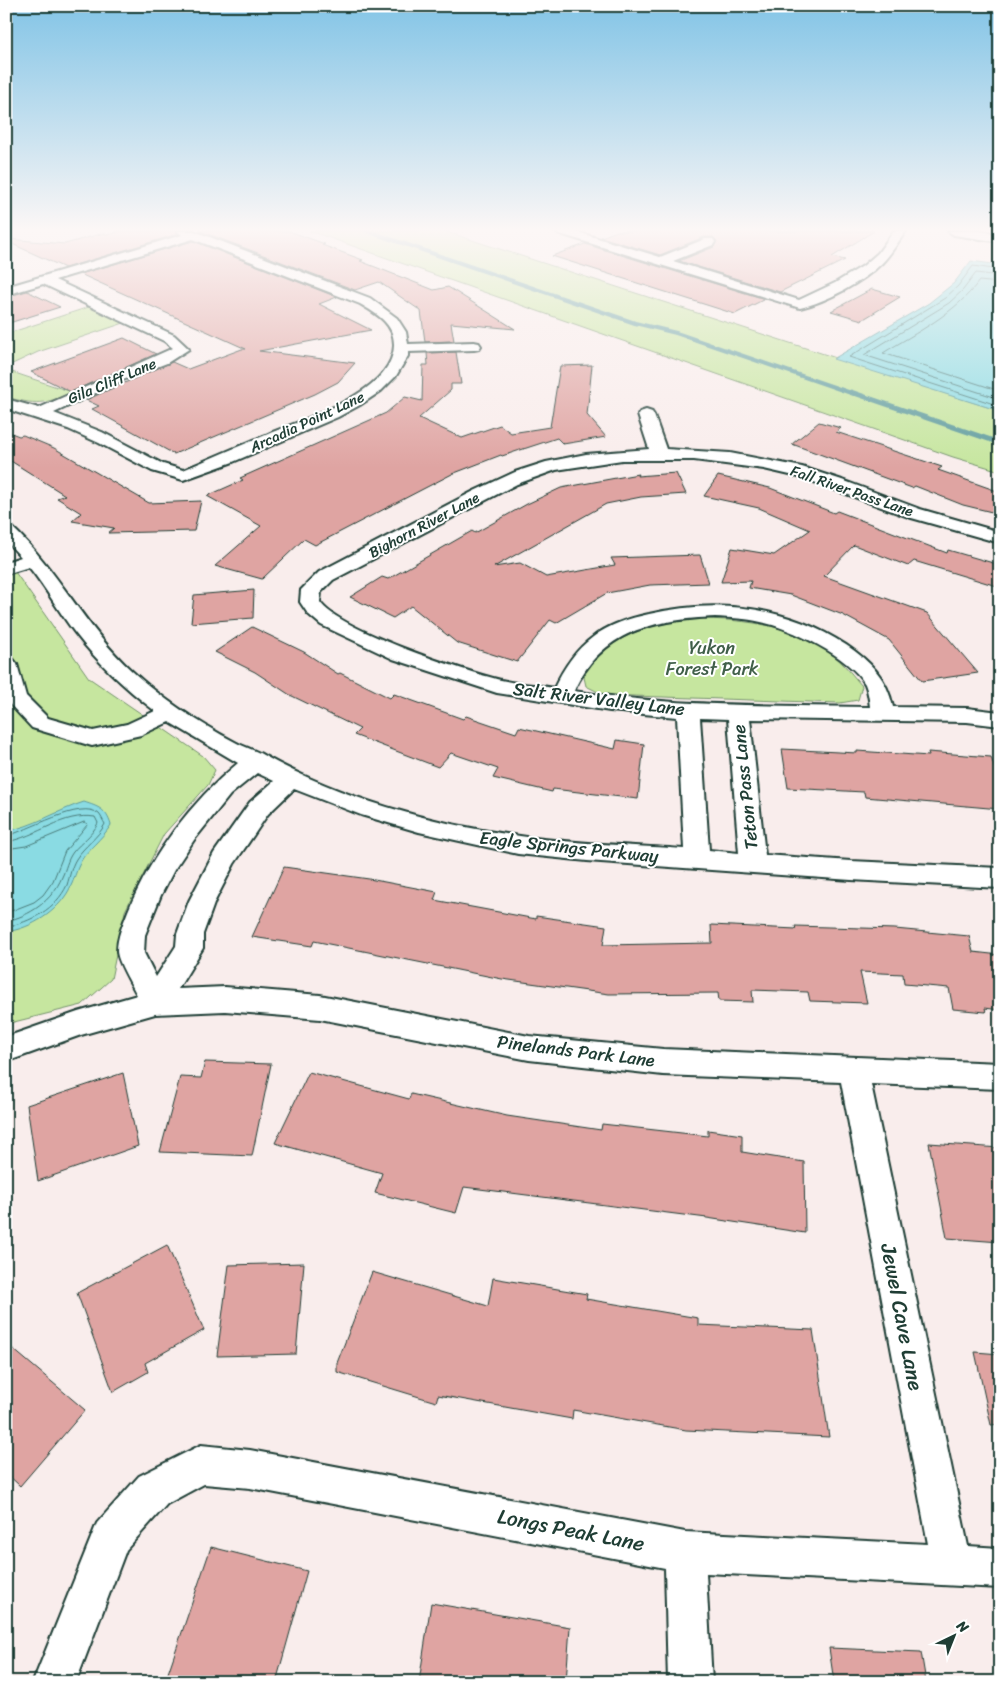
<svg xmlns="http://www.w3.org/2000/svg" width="1006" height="1688" viewBox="0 0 1006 1688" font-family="Sriracha,sans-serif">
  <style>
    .green { fill: #c6e69f; stroke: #72926a }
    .water { fill: #8adbe3; stroke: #5f9c9d }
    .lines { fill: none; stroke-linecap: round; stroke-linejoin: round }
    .shore { stroke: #4a7c7a; stroke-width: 1 }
    .stream-far1 { stroke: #5f9c9d; stroke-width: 4 }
    .stream { stroke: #5f9c9d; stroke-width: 5 }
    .building { fill: #dfa4a2; stroke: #1f3d34 }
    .minor-casing { stroke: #1f3d34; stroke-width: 4 }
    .minor { fill: #fff; fill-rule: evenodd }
    .labels { text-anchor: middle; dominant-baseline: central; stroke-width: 4; stroke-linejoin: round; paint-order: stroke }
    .far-street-label { font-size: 15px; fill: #1f3d34; stroke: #fff }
    .park-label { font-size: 18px; fill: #405f49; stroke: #fff }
    .street-label { font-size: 18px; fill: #1f3d34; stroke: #fff }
    .near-street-label { font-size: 21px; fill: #1f3d34; stroke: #fff }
  </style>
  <rect width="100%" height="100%" fill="#f9edec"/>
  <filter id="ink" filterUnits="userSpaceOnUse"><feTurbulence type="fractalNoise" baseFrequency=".02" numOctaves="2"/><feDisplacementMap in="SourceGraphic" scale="10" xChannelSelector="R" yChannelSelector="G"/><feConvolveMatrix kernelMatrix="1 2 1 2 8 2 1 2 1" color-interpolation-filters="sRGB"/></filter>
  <g filter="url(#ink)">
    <path class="green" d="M310,231h134l556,180v60l-47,-14z
      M89,307l35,16 -86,29 -32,15v-33z
      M6,370l66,22c-28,13 -36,13 -66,5z
      M6,559l83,119 114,78 12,14 -7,15 -44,49 -39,77 -14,68 -29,26 -76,19z
      M694,619c52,0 109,6 148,44 7,7 13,15 20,23l-4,14 -18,3 -236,-8 -18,-9 -3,-13c31,-39 63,-48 111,-54z"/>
    <path class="water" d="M971,261l29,4v146l-167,-52 96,-56 25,-20z
      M84,802c15,5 22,7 27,23 -9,14 -24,25 -30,36 -5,9 -7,20 -12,29 -12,22 -37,38 -63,42v-101c27,-4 52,-21 78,-29z"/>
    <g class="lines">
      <path class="shore" d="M1000,270l-27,-4 -15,20 -13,12 -96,59 151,49
        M1000,276l-24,-3 -13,17 -14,13 -85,52 136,44
        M1000,283l-21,-2c-24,33 -62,51 -96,72l117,38
        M6,836c20,-4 76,-38 93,-22 2,2 4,7 6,10 -7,14 -21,22 -29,35 -5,8 -6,17 -9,26 -11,24 -36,37 -61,42
        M6,842c31,-5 57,-30 89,-25l3,6c-6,13 -17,19 -25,29 -6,8 -7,17 -11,25 -10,24 -32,39 -56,44
        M6,849l20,-3 58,-24 4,2 -23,27 -12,30 -10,14 -9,7 -28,11"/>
      <path class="stream-far1" d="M367,231l268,92 41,10 178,61"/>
      <path class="stream" d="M851,392l149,51"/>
    </g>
    <path class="building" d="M120,231h55l3,3 -113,34 -57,-26 1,-3 56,5 39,-11 4,2z
      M200,231h89l36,13 -3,1 41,15 -3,1 74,29 14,-3 67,42 -64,-6 3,18 -29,1 -4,-31 -42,-29 -24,8z
      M617,231h257l-42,26 13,3 -65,32 -101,-31 35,-14 3,-6 -4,-4h-9l-44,18 -59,-18z
      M193,241l144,56 -18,7 52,26 -112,21 96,12 -17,19 -23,12 -141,60 -82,-45 7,-3 -13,-6 86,-38 16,7 54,-20h4l-166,-75z
      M585,244l180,55 -30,15 -183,-58z
      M872,289l28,8 -38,23 -31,-9z
      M27,291l33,16 -54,17v-27z
      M124,338l32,16 -85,38 -40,-20z
      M456,352l5,32h-10v6l-32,28 43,20 38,-13 11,8 39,-6 10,-61 32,-1 -5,50 19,22 -43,7 -6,-6 -55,18 -1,-1 -49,19 -137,71 -11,-6 -42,40 -47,-13 46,-40 -54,-30 36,-16 -3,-2 146,-65 19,-16 17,4 1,-36h5l-1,-12z
      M819,422l22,6 -5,4 106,35 -4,3 62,22v22l-37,-9 -48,-19 -3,2 -120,-44z
      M6,431l13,5 4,-1 31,13 95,55 52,-2 -7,30 -86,2 6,-5 -42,-7 9,-8 -24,-15 8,-3 -59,-37z
      M676,473l10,21 -45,3 -35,7 -112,63 26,-4 26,14 69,-12 -4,-7 89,-3 9,28 -59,2 -43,8 -51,30 -6,-3 -33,42 -60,-19 -46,-37 -18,12 -43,-21 32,-20 6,2 84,-48 3,2 52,-29 34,-16 77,-14 -1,2z
      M718,476l52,12 64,25 3,-2 110,42 1,-3 52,15v22l-86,-26 -6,5 -54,-21 -30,31 103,37 51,60 -56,8 -33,-41 -46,-25 -52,-20 -42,-7 2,-7 -30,1 11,-34 42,7 36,-25 -51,-22 -55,-12z
      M254,590l-1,28 -62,5 3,-28z
      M252,627l52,25 34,22 2,-1 50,25 4,-4 69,25 3,-3 50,17 3,-6 96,22 2,-9 27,4 -6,55 -85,-10 -1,3 -59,-14 5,-9 -47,-16 -13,14 -84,-32 6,-6 -70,-34 -35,-23 -40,-20z
      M782,749l75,4v-2l72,5 -1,-4 63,5 9,28v24l-135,-12 -1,-5 -76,-4z
      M284,867l85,12 68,13 -3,8 102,19v-3l70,10 -3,19 109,-2 -1,-18 85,4 -1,-3 100,3 74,7 4,16 27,3v55l-15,-2 1,4 -33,-3 -4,-21 -45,-4 -1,-10 -43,-2 7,31 -57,-2 -2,-9 -56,-2 1,12 -34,-1 -1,-8 -109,1 -107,-15 -188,-38 -2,5 -60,-9z
      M205,1062l66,2 -19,92 -92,-4 20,-75 21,1z
      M309,1072l100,27 2,-5 96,22 94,14 1,-6 106,12v-6l34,5v17l62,10 1,71 -98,-15 -243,-31 -8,26 -81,-20 7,-20 -107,-30z
      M123,1073l15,73 -100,35 -11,-76z
      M929,1143l71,5v94l-53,-4z
      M167,1245l37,85 -59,33 3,9 -35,20 -36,-99z
      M304,1263l-8,91 -79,2 12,-91z
      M372,1272l116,34 5,-28 94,16 -1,5 112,19v7l115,5 16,107 -143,-7 -113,-20 -1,9 -134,-24 -2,7 -99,-30v-9z
      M6,1343l79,67 -65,76 -14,-13z
      M975,1352l25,2v70l-9,1z
      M211,1547l96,24 -31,111h-111z
      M431,1603l139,24 -4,55h-147z
      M829,1648l92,4 5,30h-92z"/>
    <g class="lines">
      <g class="minor-casing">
        <path id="minor" d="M177,231h17l176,67 27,20 9,14 2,12 66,-2 5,1 2,3 -2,3 -5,1 -66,2v4l-12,20 -15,15 -21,14 -22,12 -105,45 -50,18 -31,-9 -53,-28 -31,-14 -62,-20v-10l33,9 134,-60 -9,-7 -121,-57 -37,11v-8l176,-52zM193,239l167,65c17,10 35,20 34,42 -2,47 -90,73 -126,88 -29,12 -57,24 -85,36l-20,-6 -61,-32 -48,-19 69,-33 44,-17 22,-14 -15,-14 -119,-55z
          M555,231h19l86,26 45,-18h8l2,3 -2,3 -40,16 126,39 36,-17 28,-17 15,-13 16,-22h12c-8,11 -15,23 -24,32 -19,19 -56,39 -82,45l-243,-75z
          M948,231h31l21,3v8l-46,-7z
          M646,410l6,2 2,3 12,34 64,4 72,14 40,13 78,29 80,23v11l-92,-26 -105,-39 -39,-9 -70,-9h-72l-66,10 -39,14 -184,96 -12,12 -1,10c17,27 146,70 181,78 17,4 35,5 53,8 9,-19 21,-38 39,-51 15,-12 37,-19 56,-23 68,-16 138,-8 197,31 24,16 41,33 47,62l74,1 33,4v14l-33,-4 -217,-3 15,136 86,6 149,7v20l-149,-8 -264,-19 -69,-7 -99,-22 -58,-17 -67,-26 -26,25 -34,50 -19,37 -12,33v14l-25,41 47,-2 95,8 209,41 134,13 337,14v26l-129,-5 97,462 32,2v40l-294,-15 6,109h-44l-3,-114 -415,-80 -46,-4 -37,20 -41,46 -50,132h-43l64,-159 42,-47 62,-31 49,5 435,82 243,12 -87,-462 -178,-7 -134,-15 -209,-41 -95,-8 -70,3 -74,21 -75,27v-25l72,-25 59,-17c-5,-10 -20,-34 -20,-44 0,-14 6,-27 11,-40 24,-57 63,-109 110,-148l-69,-41 -28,13 -49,11 -60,-18 -26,-28v-42l7,1 4,5 9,32 22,22 45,13 34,-7 28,-13c-30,-23 -57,-48 -80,-78 -16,-21 -29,-45 -46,-66l-23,7v-12l15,-5 -15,-16v-15l6,1c46,43 73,101 120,144 30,28 67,52 103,71 9,5 20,8 28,13 77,43 169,69 257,81 54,8 109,9 164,13l-7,-132 -67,-6 -113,-18 -104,-34 -72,-34 -13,-11 -8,-12 1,-12 18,-18 155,-81 41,-19 31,-10 40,-8 63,-5 -11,-34 2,-3zM715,617c15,1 31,1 46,5 30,6 89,35 104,62 3,7 4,15 5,23 -99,-2 -198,0 -296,-16 27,-61 80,-71 141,-74zM700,718l28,1 11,134 -30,-3zM257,773l17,8 -24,21 -36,51 -25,48 -12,33 -1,12 -20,31 -12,-24 1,-18 16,-40 13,-25 20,-30 36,-45z"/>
      </g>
      <use href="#minor" class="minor"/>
    </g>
  </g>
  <linearGradient id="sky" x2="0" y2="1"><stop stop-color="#82c4e6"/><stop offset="0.49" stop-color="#fcf7f6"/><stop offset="1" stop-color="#fcf7f6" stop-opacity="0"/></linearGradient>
  <rect width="1006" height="468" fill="url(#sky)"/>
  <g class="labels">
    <g class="far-street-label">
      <text transform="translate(112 381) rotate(-23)">Gila Cliff Lane</text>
      <text transform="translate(307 422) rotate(-25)">Arcadia Point Lane</text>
      <text transform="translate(852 491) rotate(19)">Fall River Pass Lane</text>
      <text transform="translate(424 525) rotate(-28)">Bighorn River Lane</text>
    </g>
    <g class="park-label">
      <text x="712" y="648">Yukon<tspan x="712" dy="21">Forest Park</tspan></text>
    </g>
    <g class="street-label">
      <text transform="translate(599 699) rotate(7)">Salt River Valley Lane</text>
      <text transform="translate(745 787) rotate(-96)">Teton Pass Lane</text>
      <text transform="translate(569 847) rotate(6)">Eagle Springs Parkway</text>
      <text transform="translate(576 1051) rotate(7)">Pinelands Park Lane</text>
    </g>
    <g class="near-street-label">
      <text transform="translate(902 1317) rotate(79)">Jewel Cave Lane</text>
      <text transform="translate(571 1530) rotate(11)">Longs Peak Lane</text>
    </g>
  </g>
  <rect width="1006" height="1688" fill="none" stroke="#fff" stroke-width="25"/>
  <rect x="12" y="12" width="981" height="1663" fill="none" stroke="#1f3d34" stroke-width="2" filter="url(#ink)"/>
  <g transform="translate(954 1636) rotate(43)" stroke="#ffffff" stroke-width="4" paint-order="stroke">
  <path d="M0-4L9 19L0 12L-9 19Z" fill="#1f3d34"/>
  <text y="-8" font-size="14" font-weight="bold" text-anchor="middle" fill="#1f3d34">N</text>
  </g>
</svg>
